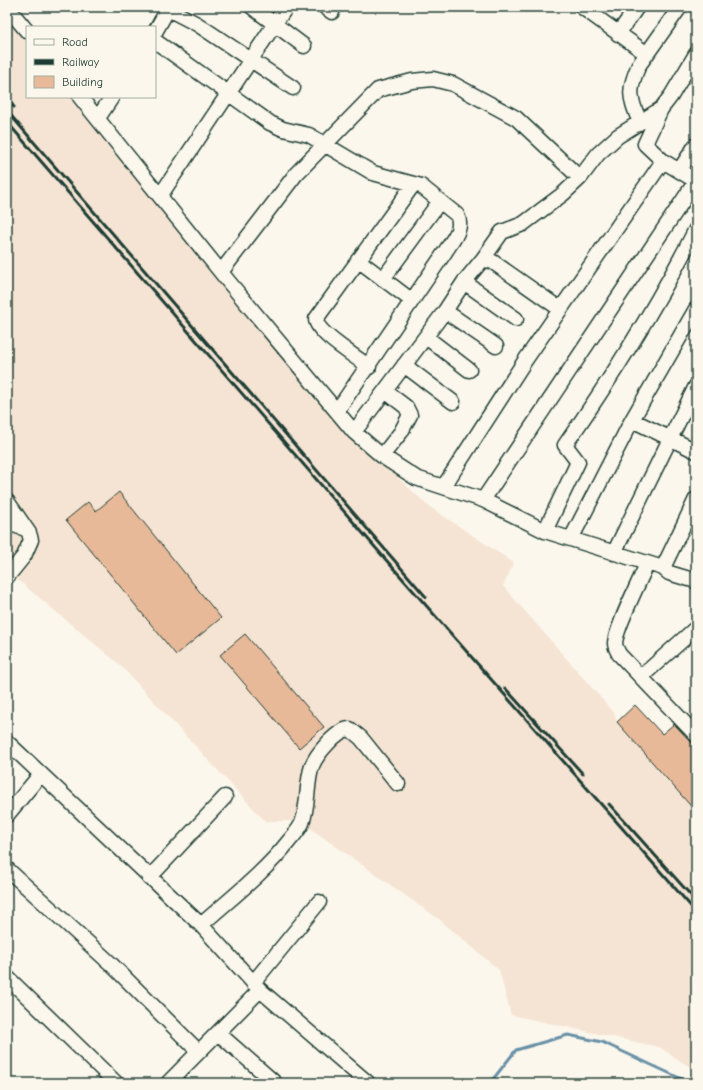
<svg xmlns="http://www.w3.org/2000/svg" width="703" height="1090" viewBox="0 0 703 1090" font-family="'Comic Neue',sans-serif">
  <style>
    .built { fill: #f5e4d3 }
    .lines { fill: none; stroke-linecap: round; stroke-linejoin: round }
    .stream { stroke: #6890a7; stroke-width: 3 }
    .building { fill: #e8b999; stroke: #1f3d34 }
    .minor-casing { stroke: #1f3d34; stroke-width: 17 }
    .minor { stroke: #fbf7ec; stroke-width: 14 }
    .rail { stroke: #1f3d34; stroke-width: 3 }
  </style>
  <rect width="100%" height="100%" fill="#fbf7ec"/>
  <filter id="ink" filterUnits="userSpaceOnUse"><feTurbulence type="fractalNoise" baseFrequency=".025" numOctaves="2"/><feDisplacementMap in="SourceGraphic" scale="8" xChannelSelector="R" yChannelSelector="G"/><feConvolveMatrix kernelMatrix="1 2 1 2 8 2 1 2 1" color-interpolation-filters="sRGB"/></filter>
  <g filter="url(#ink)">
    <path class="built" d="M7,18l20,24v55h46l185,229 136,148 33,31 87,58 -11,23 111,127 3,9 79,91v258l-37,-24 -148,-32 -12,-45 -59,-50 -140,-99h-35l-146,-157 -112,-93z"/>
    <g class="lines">
      <path class="stream" d="M490,1083l26,-33 52,-15 34,7 82,38"/>
    </g>
    <path class="building" d="M119,492l102,126 -45,37 -110,-135 22,-18 8,9z
      M245,634l79,93 -25,21 -79,-93z
      M635,705l27,29 12,-10 22,23v65l-79,-90z"/>
    <g class="lines">
      <g class="minor-casing">
        <path id="minor" d="M7,7l20,24
          M252,7l52,39
          M325,7l7,5
          M582,7l65,47
          M168,9l29,15 96,64
          M155,32l14,-25
          M618,34l19,-27
          M155,41l115,82 13,6 26,6 64,38 48,13 36,29c7,14 -5,25 -12,37l-108,159
          M80,97l148,184 126,151 28,24 34,22 67,22 62,31 118,37
          M661,109l-16,35 18,17
          M98,118l14,-21
          M640,122c-11,-24 -12,-33 -1,-57l41,-58
          M679,171l17,-26
          M160,196l126,-189
          M483,259l19,-27 21,-8 40,-30 17,-16 18,-24 20,-18 43,-27 10,-13 25,-42
          M358,260l53,40
          M221,272l75,-98 82,-84 34,-9 21,-2 20,5 63,34 64,60
          M383,279l57,-78
          M464,282l52,37
          M445,311l51,35
          M426,337l43,33
          M404,365l49,37
          M369,367c-12,-10 -53,-34 -53,-48l97,-134
          M632,420l64,31
          M354,432l91,-121 19,-29 19,-23 10,3 67,47
          M382,456l19,-24 9,-17 -4,-8 -21,-16
          M444,486l82,-127 137,-198 33,20
          M696,499l-33,69 6,5 27,8
          M483,500l213,-319
          M7,501l22,32 2,7 -7,16 -17,21
          M7,523l19,6
          M545,531l33,-69 -13,-17c48,-69 93,-141 131,-216
          M571,539l61,-119 64,-111
          M614,553l82,-167
          M647,564c-7,16 -31,64 -32,79 0,4 2,7 4,11l77,81
          M642,676l54,-48
          M7,742l194,183 59,65 108,93
          M7,815l34,-41
          M7,869l103,94 89,89
          M149,878l76,-81
          M201,925c30,-27 63,-52 88,-84 5,-6 10,-11 13,-18 7,-19 4,-40 10,-57 4,-11 25,-37 38,-37l11,9 37,46
          M7,977l109,106
          M253,983l66,-81
          M218,1033l57,50
          M168,1083l92,-93"/>
      </g>
      <use href="#minor" class="minor"/>
      <path class="rail" d="M7,99l7,8
        M7,111l419,486
        M7,122l380,439 309,351
        M505,688l78,86
        M609,804l87,97"/>
    </g>
  </g>
  <rect width="703" height="1090" fill="none" stroke="#fbf7ec" stroke-width="24"/>
  <rect x="12" y="12" width="679" height="1066" fill="none" stroke="#1f3d34" stroke-width="1.5" filter="url(#ink)"/>
  <rect x="26" y="26" width="130" height="72" fill="#fbf7ec" stroke="#a3ada2"/>
  <rect x="34" y="39" width="20" height="6" fill="#fbf7ec" stroke="#a3ada2"/>
  <text x="62" y="46" font-size="12" fill="#1f3d34">Road</text>
  <rect x="34" y="59" width="20" height="6" fill="#1f3d34" stroke="#a3ada2"/>
  <text x="62" y="66" font-size="12" fill="#1f3d34">Railway</text>
  <rect x="34" y="76" width="20" height="12" fill="#e8b999" stroke="#a3ada2"/>
  <text x="62" y="86" font-size="12" fill="#1f3d34">Building</text>
</svg>
